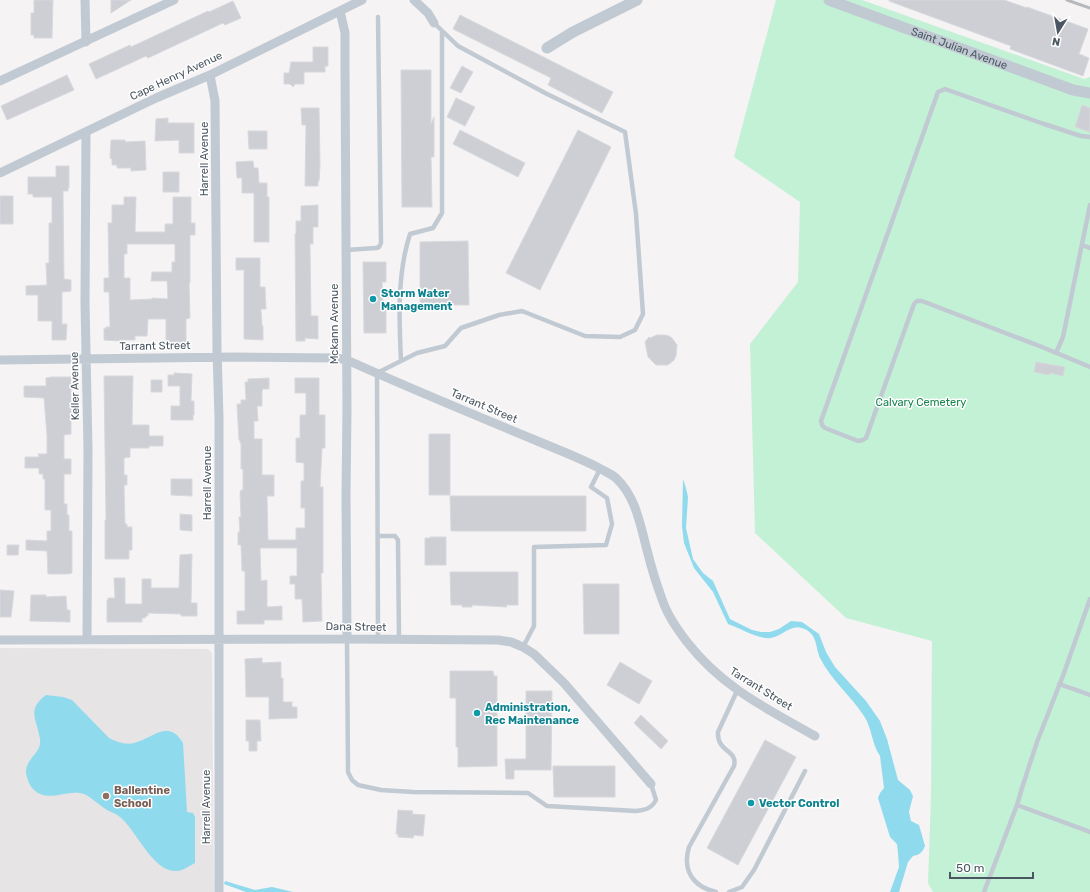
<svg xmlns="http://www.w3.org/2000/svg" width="1090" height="892" viewBox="0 0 1090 892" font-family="Rubik,sans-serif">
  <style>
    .education { fill: #e6e4e5 }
    .green { fill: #c3f1d5 }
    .water { fill: #90daee }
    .building { fill: #cdcfd5; stroke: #d7d9de; fill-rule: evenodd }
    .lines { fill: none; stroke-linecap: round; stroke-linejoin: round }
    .service { stroke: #c1cad2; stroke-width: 4.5 }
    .minor { stroke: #c1cad2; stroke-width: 9 }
    .tertiary { stroke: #c1cad2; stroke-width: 11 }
    .rail { stroke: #b5b8bd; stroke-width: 3 }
    .culture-dot { fill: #0f9aa8; stroke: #fff; stroke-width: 1.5 }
    .education-dot { fill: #8d6e63; stroke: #fff; stroke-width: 1.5 }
    .labels { text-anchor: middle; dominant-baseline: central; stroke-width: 3; stroke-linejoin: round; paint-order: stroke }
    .street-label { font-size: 11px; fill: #4a5661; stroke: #fff }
    .culture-label { font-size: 11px; font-weight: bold; fill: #0d838f; stroke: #fff; text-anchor: start }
    .park-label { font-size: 11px; fill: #17864f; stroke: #fff }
    .education-label { font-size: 11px; font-weight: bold; fill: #785e54; stroke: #fff; text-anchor: start }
  </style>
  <rect width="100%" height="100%" fill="#f5f3f3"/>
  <path class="education" d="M0,648l208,1 4,4 2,239h-214z"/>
  <path class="green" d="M776,0h86l222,79 6,-2v815h-157l-5,-9 3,-87 1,-155 -86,-23 -91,-85 -5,-189 48,-62 2,-80 -66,-45z"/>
  <path class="water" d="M683,479l3,9 2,9 -2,31 7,31 10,14 10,8 17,38 22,11 9,2h9l9,-3 12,-8 11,1 17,12 7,18 9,15 31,34 14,20 7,18 11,41 12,10 3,6 -4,16 2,9 8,4 6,21c-3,7 -6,9 -12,10l-5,6 -9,30h-9l9,-25 -1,-14 -1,-9 -7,-7 -12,-39 2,-5 4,-5 -4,-32c-8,-11 -8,-28 -16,-40 -13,-20 -33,-36 -44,-58 -5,-11 -2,-25 -18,-30 -11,-4 -20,8 -31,10 -12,2 -31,-10 -43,-14l-15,-32 -19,-24 -10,-25 -2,-17z
    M46,695l17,2 9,3 37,38c8,4 16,7 25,5 20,-5 34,-25 49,0l4,69 6,1 2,4v46c-6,3 -12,8 -19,8 -23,1 -40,-41 -56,-54 -4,-4 -11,-5 -16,-9 -6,-4 -13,-11 -20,-14 -18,-6 -36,11 -52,-6 -3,-4 -6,-12 -6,-17 1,-14 16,-18 14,-32 -3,-20 -14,-29 6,-44z
    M225,881l30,9 17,-3 21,5h-47l-22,-8z"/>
  <path class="building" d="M34,0h19l-1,38h-18v-3h-3v-22h3z
    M111,0h20l-20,13z
    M889,0h115l23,8v-1l61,22 -9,25 10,4 -6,18 -73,-27 1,-3 -122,-45z
    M233,1l8,17 -16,7 -2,-2 -75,35 -2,-2 -50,23 -7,-15 41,-19 1,2 77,-36 1,1z
    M460,15l153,77 -11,21 -54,-28 3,-7 -98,-49z
    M313,47h15v19h-3v6h-21v12h-9l-2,3 -3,-3h-6v-11h5l2,-11h22z
    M462,66l11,6 -12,21 -11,-5z
    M401,70h30v54l3,-7v40h-3l1,50h-30z
    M67,75l7,15 -67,30 -6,-14z
    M456,98l19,9 -10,19 -18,-9z
    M1082,105l8,3v24l-15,-5z
    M301,108h18l1,57 -1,16h-1v5h-13l1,-61h-4z
    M168,118v5h26v30h-15v-13l-24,1 1,-22z
    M460,130l65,33 -7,14 -65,-33z
    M578,130l33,17 -71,143 -34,-17z
    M248,131h19v18h-18z
    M111,140h14v2l20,-1 1,29 -15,1v-3h-14v-3h-5v-6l-2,-1z
    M253,161l1,7h4l1,15h8v14h2v45h-15v-49h-12v-15h-5l-1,-16z
    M56,166h13v22h-1v3h-5l1,88 7,1v11l-9,1v32h5l-1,16h-14v-19h-14v-26h-12v-9l21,-1 -1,-22h3v-40h3v-26h-19v-3h-5v-17h28z
    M163,172h16v20h-16z
    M0,196h13v28h-13z
    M124,197h12l-1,35h30v-8h8v-27h18v26h4v12h-5v48h-1l1,35 -4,1v23h-20v-23h-18l-1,17h-12v4h-15v1l-16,-1v-12l2,1v-2h4l-1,-35h-5v-14h5l-1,-55h4v-18h12zM127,244h48v18h-3v10h-20l-1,9h16l1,18 -16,-1v1l-22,1v-22h-6v-24h3z
    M318,205v22h-5v17h-3l1,72h7v23l-13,-1v3h-9l-1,-107h1v-13h5v-15z
    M468,241l1,64h-49v-63z
    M236,258h24v29h5l1,22h-5l1,17h1v14l-19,-1v-69h-8z
    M363,262h23v20h-4l1,22h3v29h-22z
    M657,335h8l4,1 3,2 5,7 -1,11 -2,4 -6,5h-12l-8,-8 -3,-15 4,-5 1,1z
    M1036,362l29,5 -2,9 -13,-3 -1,2 -15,-3z
    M174,373l18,1 -1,27h3v14h-1v5h-22v-14h9v-20h-12v-11h6z
    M104,376h29l-1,49h17v11h14v10h-14v2h-19v9l-6,1v17h3v10h-3l1,39h2v3h5v23h-3v9h-24v-39h1z
    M51,377h20v57l-7,1v24h7v15h-7v30h3v11h2v16h3v42l-4,1h-20l-1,-23 -21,-1v-10l21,1v-10h4v-21h-6v-31h-2v-5h-4v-6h-14v-11h14l-1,-3h9v-19l-3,-37 -20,-1v-11h22v-8z
    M269,378v11h-6l-1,2v15h-5l1,15h-4v18h8v36h12v21h-7l1,44h28v-12h9v-20h-4v-27h3v-18l-8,-1v-24h4v-23h6v-22h-11v-15h24v37h6v33h-3l-2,39h3v86h-2l1,48 -19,1 -1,-23h-7v-15h-5v-8h7v-28h-37l1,33 6,-1v27l15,-1v14h-18v4h-27v-13h8v-40h-3l-1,-26h-3v-13h2l-1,-15h2l-1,-23 1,-4h2v-21h-2v-26h-1v-3h-1l-2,-36h4v-4h5l-1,-18h3v-3z
    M151,380h11v12h-11z
    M429,434h21v61h-21z
    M171,479h21v17l-21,-1z
    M450,496h136v35h-135z
    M180,514l12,1v16l-12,-1z
    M430,537h16v28h-21v-27h5z
    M7,545h12l-1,10h-11z
    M192,554l-1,49h6v13h-16v-2l-33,-1v3h-2l-1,2h-3v4h-35v-22h1v-2h7l-1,-20h11v26h17v-25h9v9h28l1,-33z
    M450,572h68v33h-12l1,2 -35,-2v2h-10v-2h-11z
    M583,584h36v50h-35z
    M0,590l14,1 -3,26h-11z
    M31,595h15v2l20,-1 1,14h3v12l-40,-1z
    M262,658v5l19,-1v16h2v24h9v5h5v11l-28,1v-22h-23l-1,-38z
    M620,662l32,19 -13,23 -32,-19z
    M450,671h43l1,5h3v90l-39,1v-20h-2v-49h-6z
    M526,691h26l-1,79h-37v9h-8l-1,-20h21z
    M641,715l27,26 -7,8 -27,-26z
    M246,720h14l1,21h-4v10h-8v-10h-3z
    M765,740l31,17 -58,108 -31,-17z
    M553,766h62v31h-61z
    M398,810l15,1 -1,3 13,1 -2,21 -9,-1 -1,3 -15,-1v-3h-2z"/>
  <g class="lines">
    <path class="service" d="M1090,137l-9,-1 -37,-12 -99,-35 -7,3 -117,329 1,4 3,3 33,13 5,-1 3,-2 48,-134 3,-3h5l120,46 48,20
      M1082,245l8,3
      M346,250l30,-2 3,-1 2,-4 -3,-226
      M1056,353l7,-16 27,-132
      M401,361c-2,-42 -4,-87 9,-127l23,-6 9,-15v-182
      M378,536h17l3,4 1,100
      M347,639l1,133 4,8 6,5 23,5 32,2 115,1 19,13 89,5c9,-1 15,-2 20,-11l-5,-16
      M378,639l-1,-266 40,-20 28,-7 16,-18 38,-13 23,-4 63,25 35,1 15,-7 8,-16 -7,-100 -11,-82 -78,-38 -89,-48 -24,-23
      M523,647l11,-21v-79l72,-2 6,-21 -5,-26 -16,-11 9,-18
      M1059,684l31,11
      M1017,805l73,27
      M716,892c-23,-5 -34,-22 -27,-45l45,-81c4,-17 -17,-13 -16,-34l19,-41
      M729,892l13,-5 12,-17 51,-99
      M984,892l33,-87 5,-17 15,-46 27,-69 26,-74"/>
    <path class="minor" d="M85,0l1,42
      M414,0l14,13 6,10
      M340,11l5,22v34l2,343 -1,85 1,144
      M210,75l5,26 2,249 2,68v474
      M0,81l174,-81
      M86,132l-1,171 3,146 -1,190
      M0,173l156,-75 54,-23 152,-75
      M0,360l233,-3 103,1 11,2c62,28 125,54 188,80 21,9 43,17 64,28 5,3 12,6 17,10 20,19 24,46 31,72 4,16 9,33 15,49 5,16 15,30 25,43 36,46 79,66 128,94
      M0,640l347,-1 151,1 13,2 12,5 11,7 30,29 87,101"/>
    <g class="tertiary">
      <path id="s1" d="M829,0l244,90 17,3"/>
      <path d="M547,48l26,-16 64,-32"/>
    </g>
    <path class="rail" d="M1067,0l23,8"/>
  </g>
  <g class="culture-dot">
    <circle cx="373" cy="299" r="4"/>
    <circle cx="477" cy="713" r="4"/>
    <circle cx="751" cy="803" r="4"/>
  </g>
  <circle class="education-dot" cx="106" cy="796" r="4"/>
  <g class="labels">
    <g class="street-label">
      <text stroke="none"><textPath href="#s1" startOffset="139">Saint Julian Avenue</textPath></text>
      <text transform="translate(176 76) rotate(-25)">Cape Henry Avenue</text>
      <text transform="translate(204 159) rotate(-90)">Harrell Avenue</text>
      <text transform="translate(334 324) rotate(-90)">Mckann Avenue</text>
      <text transform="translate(155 346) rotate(-1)">Tarrant Street</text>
      <text transform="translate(75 386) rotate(-91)">Keller Avenue</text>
      <text transform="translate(484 406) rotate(23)">Tarrant Street</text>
      <text transform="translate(207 483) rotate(-90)">Harrell Avenue</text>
      <text transform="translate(356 627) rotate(1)">Dana Street</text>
      <text transform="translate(761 689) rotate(32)">Tarrant Street</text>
      <text transform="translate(206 807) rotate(-90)">Harrell Avenue</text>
    </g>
    <g class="culture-label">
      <text x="381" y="293">Storm Water<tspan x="381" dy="13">Management</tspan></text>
      <text x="485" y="707">Administration,<tspan x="485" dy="13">Rec Maintenance</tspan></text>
      <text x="759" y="803">Vector Control</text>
    </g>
    <g class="park-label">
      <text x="921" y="402">Calvary Cemetery</text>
    </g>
    <g class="education-label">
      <text x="114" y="790">Ballentine<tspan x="114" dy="13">School</tspan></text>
    </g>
  </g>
  <g transform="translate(1058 32) rotate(191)" stroke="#ffffff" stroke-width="3" paint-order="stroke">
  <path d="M0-3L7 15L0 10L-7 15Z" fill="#4a5661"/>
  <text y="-6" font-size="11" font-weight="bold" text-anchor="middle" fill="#4a5661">N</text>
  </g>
  <path d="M950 872v6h83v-6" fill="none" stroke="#4a5661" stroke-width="2"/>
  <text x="956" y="872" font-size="12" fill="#4a5661" stroke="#ffffff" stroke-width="3" paint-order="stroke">50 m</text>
</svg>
